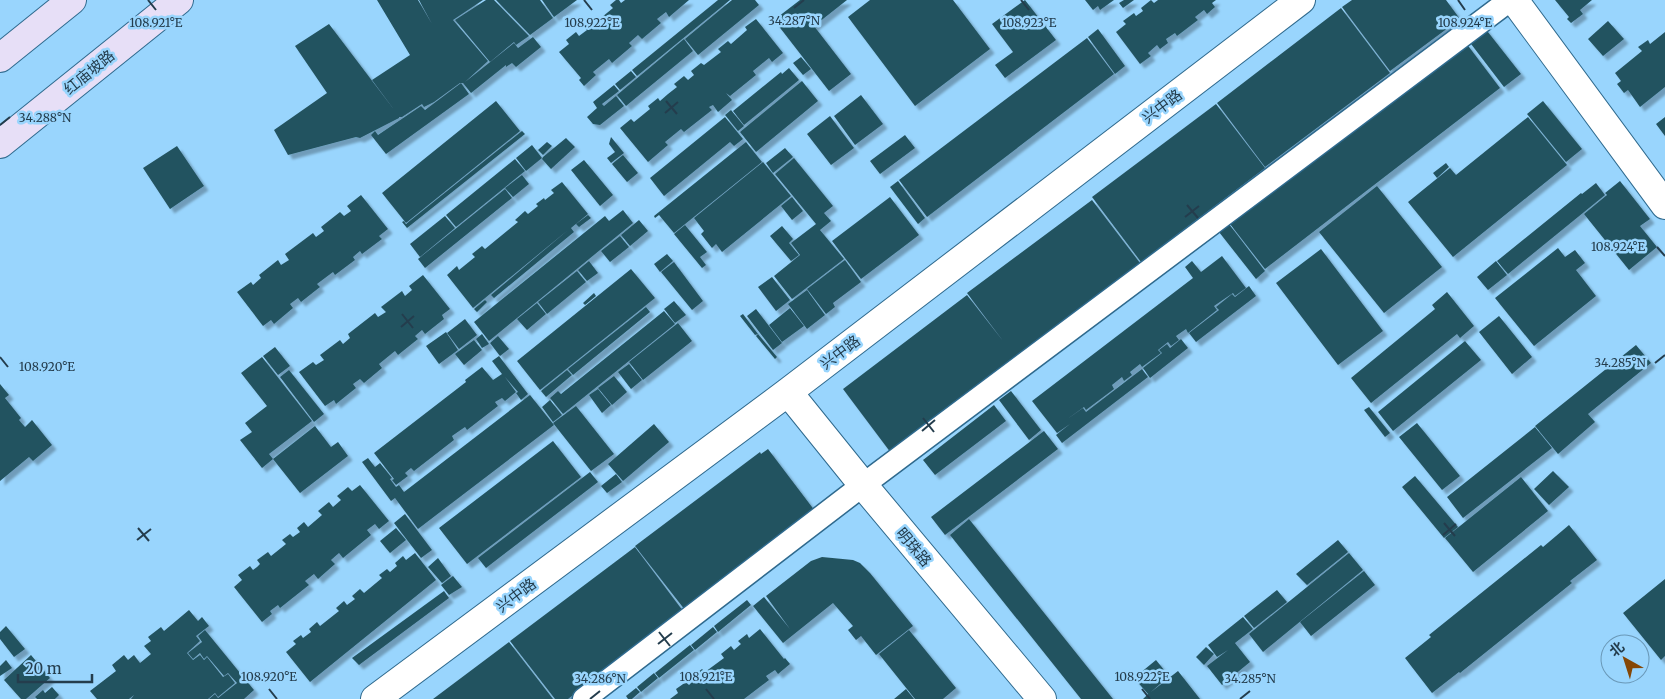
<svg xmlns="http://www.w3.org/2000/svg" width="1665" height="699" viewBox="0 0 1665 699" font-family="Merriweather,'Noto Sans SC',serif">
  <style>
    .building { fill: #245360; filter: url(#shadow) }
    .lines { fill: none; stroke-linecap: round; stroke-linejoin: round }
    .minor-casing { stroke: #2f6a8e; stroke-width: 25 }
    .tertiary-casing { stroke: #2f6a8e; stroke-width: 30 }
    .secondary-casing { stroke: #2f6a8e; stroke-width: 30 }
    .minor { stroke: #fff; stroke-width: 22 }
    .tertiary { stroke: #fff; stroke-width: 28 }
    .secondary { stroke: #e7dff7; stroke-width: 28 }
    .ticks { fill: none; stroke: #243d4d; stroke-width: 2 }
    .labels { text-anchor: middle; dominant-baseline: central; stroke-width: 5; stroke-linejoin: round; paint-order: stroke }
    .street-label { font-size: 15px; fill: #243d4d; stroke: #99d5fd }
    .ticks-label { font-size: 12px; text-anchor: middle; fill: #243d4d; stroke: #99d5fd; stroke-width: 5; stroke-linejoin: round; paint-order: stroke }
  </style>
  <defs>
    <filter id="shadow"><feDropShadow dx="4.5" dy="4.5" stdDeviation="1" flood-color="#0004"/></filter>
  </defs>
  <rect width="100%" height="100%" fill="#99d5fd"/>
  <path class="building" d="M377,0h41l14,24 -13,-24h64l-30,20 35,41 -23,21 49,-39 4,5 15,-11 8,10 -25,20 -4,-4 -6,4v-2l-35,28 -8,-10h-3l-26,19 -10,5 -2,-3 -20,13h-3v1l-39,20 -4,-1 -68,18 -14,-25 53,-37 -32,-47 34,-22 66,87 -23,-31 38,-25z
    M486,0h8l35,36 -13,9 -2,-3 -24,20 -35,-42z
    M496,0h44l13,18 -23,17z
    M542,0h35l-23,17z
    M616,0h3l2,3 4,-3h64l-20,17 -3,-5 -9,7 4,4 -19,16 -4,-4 -9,8 3,3 -20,17 -3,-4 -16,13 3,3 -12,11 -5,-6 2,-2 -22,-26 10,-8 -3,-4 10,-8 3,4 8,-6 -3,-3 10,-8 2,3 17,-14 -3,-3z
    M718,0h12l-93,76 -5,-6z
    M732,0h23l4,5 -61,50 -13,-16z
    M800,0h47l-33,26 37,48 -22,17 -55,-71z
    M870,0h83l37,49 -75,57 -67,-89z
    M1025,0l31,40 -51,38 -10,-13 18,-13 -21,-28z
    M1085,0h29l-14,10 -2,-4 -5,4z
    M1124,0h10l-11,8 -4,-5z
    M1151,0l3,3 4,-3h58l-4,3 3,4 -8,7 -3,-4 -9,7 3,3 -21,16 -2,-3 -9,6 2,4 -8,6 -3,-4 -9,8 3,3 -11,8 -24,-32 10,-8 -3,-3 11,-8 2,3 7,-5 -2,-3z
    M1352,0h94l14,19 -70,52 -48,-64z
    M1555,0h37l-12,10 3,4 -12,9 -4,-4 2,-2z
    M1341,8l49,65 -125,94 -48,-64z
    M756,19l27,34 -11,9 -3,-4 -16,13 3,4 -26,21 -4,-3 6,7 -14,12 -5,-7 -4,2 3,3 -28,22 -3,-3 -16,13 3,3 -20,17 -28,-34 11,-9 3,3 16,-13 -2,-3 10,-8 2,3 8,-7 9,-7 -3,-3 10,-8 4,4 6,-5 -3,-4 10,-8 3,2 17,-13 -3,-3 10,-8 3,3 16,-14 -2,-3z
    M1608,21l16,18 -21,17 -15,-17z
    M1484,27l37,47 -17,13 -36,-47z
    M1098,29l27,37 -10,8 -27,-37z
    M1665,32v55l-25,20 -12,-17 -4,3 -7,-9 4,-3 -6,-8 27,-22 -4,-4 10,-7 2,4z
    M1087,38l27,36 -187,143 -28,-37z
    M684,39l9,12 -67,55 -9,-11z
    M1466,43l34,45 -235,181 -35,-45z
    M801,57l10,12 -8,6 -10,-12z
    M789,68l10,12 -55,45 -11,-14 48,-39 1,2z
    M631,71l5,6 -16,13 -5,-6z
    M802,81l16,20 -62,51 -16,-20z
    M461,83l8,11 -83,60 -15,-19 4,-4 3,4 43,-29 4,4z
    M614,85l5,6 -17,13 2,2 12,-10 8,10 -24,19 -7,-1 -6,-7 10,-9 -4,-6z
    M861,95l22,29 -28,21 -21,-29z
    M496,101l24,30 -114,92 -24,-30z
    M1543,101l39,48 -16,13 -39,-48z
    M1216,104l49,64 -124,94 -49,-65z
    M731,110l13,16 -6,5 -13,-16z
    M830,116l24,32 -23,17 -24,-31z
    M725,117l18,22 -9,7 -4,-4 -66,54 -14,-18z
    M1528,117l39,48 -114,92 -45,-55 42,-34 6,7z
    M1665,117v19l-9,-12z
    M522,131l3,3 -118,94 -5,-6 2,-1 2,3z
    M905,135l10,13 -35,26 -10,-13z
    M611,137l13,16 -13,10 -4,-5 8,-6 -6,-8z
    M566,138l9,9 -24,22 -9,-10 1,-2z
    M547,142l5,4 -9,9 -5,-5z
    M746,142l16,20 -88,71 -15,-18 -4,3 -1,-2z
    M532,145l10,13 -16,13 -10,-13z
    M177,146l27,40 -34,23 -27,-41z
    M785,148l8,9 -20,16 -7,-10z
    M623,155l15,18 -11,9 -15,-18z
    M794,158l39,48 -9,7 7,8 -11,9 24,29 -52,40 -18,-23 26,-21 -9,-12 25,-19 -41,-50z
    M515,159l10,12 -69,56 -10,-12z
    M584,160l29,35 -13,11 -29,-36z
    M763,162l28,34 -69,56 -6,-8 -4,4 -11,-14 3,-3 -10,-13z
    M1446,163l3,4 -12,11 -4,-5z
    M522,175l7,9 -16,13 -8,-9z
    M898,181l27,37 -7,6 -28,-37z
    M1620,181l30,38 -10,7 17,21 -28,23 -45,-56 23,-19 -2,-2z
    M562,182l26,32 -17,14 3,4 -80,66 -3,-3 77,-65 -95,78 -26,-33 10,-9 2,4 16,-13 -3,-3 10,-8 3,3 33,-27 -3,-2 10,-9 3,3 10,-8 -2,-2 8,-6 1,2 9,-7 -3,-3z
    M1596,183l9,12 -97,79 -11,-13 84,-68 1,1z
    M1377,186l65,81 -58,46 -65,-81z
    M505,189l7,9 -87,70 -7,-9z
    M361,195l27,34 -9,7 3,3 -20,15 -2,-3 -7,6 2,3 -20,15 -2,-3 -16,12 3,3 -19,15 -3,-4 -8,6 3,4 -19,16 -3,-4 -8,6 -26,-34 14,-10 2,3 8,-7 -2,-3 19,-15 3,5 8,-5 -4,-6 28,-21 3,4 8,-6 -3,-4 19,-15 4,4 7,-5 -4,-5z
    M792,197l11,14 -11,9 -11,-14z
    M890,197l29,38 -58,44 -29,-38z
    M1092,200l48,63 -249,190 -48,-64 124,-94 36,46 -36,-48z
    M623,210l10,13 -144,118 -15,-19 131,-106 4,5z
    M588,215l3,3 -12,9 -3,-3z
    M445,216l10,12 -35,29 -10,-13z
    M639,220l9,11 -18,15 -9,-11z
    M1229,224l36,47 -9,8 -37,-47z
    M685,225l22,27 -7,5 6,8 -4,3 -28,-34z
    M782,226l11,13 -4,4 10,12 -8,6 -21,-25z
    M620,236l9,11 -19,15 -9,-11z
    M1558,248l7,9 10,-7 10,13 -9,7 20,26 -62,50 -39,-48z
    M1321,249l62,82 -45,34 -62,-82z
    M667,254l6,7 -13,11 -6,-8z
    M1222,256l24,32 -11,8 -2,-3 -19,13 3,4 -29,23 -2,-4 -10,7 3,4 -8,6 -3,-4 -10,8 3,3 -19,14 -2,-3 -10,8 2,3 -8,6 -2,-4 -10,8 2,4 -28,21 -2,-3 -18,13 17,-12 3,4 56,-43 6,8 -86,66 -6,-8 14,-11 -13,9 -25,-32 161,-123 -8,-11 7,-6 9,11z
    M845,260l16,22 -28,21 2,4 -9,7 -19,-25z
    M589,261l9,12 -11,8 -9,-11z
    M1496,261l11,14 -19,15 -11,-13z
    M674,262l29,39 -11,9 -31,-38z
    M631,269l24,29 -115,92 -23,-29z
    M577,271l9,11 -39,32 -9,-12z
    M423,275l27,34 -8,6 2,4 -19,15 -3,-4 -7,6 3,3 -20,16 -3,-4 -16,13 3,4 -18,15 -4,-4 -7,5 3,4 -20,16 -2,-4 -9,6 -26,-34 14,-10 3,3 8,-5 -4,-5 20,-15 3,4 7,-6 -2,-4 27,-21 3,4 8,-5 -5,-5 21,-16 3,5 7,-6 -3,-4z
    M772,277l18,23 -14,11 -18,-24z
    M1249,286l7,10 -60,46 -7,-9 30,-23 -3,-3 16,-13 3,3z
    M807,290l18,25 -18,14 -19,-25z
    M1447,292l27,34 -14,12 -3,-4 -86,69 -20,-25 84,-69 -3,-4z
    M594,293l2,3 -11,9 -2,-2z
    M485,300l2,2 -10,10 -3,-3z
    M674,301l12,14 -11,8 -11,-14z
    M537,303l9,11 -19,16 -10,-11z
    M646,307l4,5 -77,63 -5,-6z
    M790,308l14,18 -22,16 -13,-17z
    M756,309l26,34 -9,7 -26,-34z
    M664,311l11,13 -112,90 -13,-16 8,-7 3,3z
    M743,314l15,20 -3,1 -15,-19z
    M1499,316l33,41 -20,17 -33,-42z
    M465,319l12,16 -18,14 -12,-16z
    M678,323l14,18 -49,39 -14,-18z
    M446,332l12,18 -19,14 -13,-18z
    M482,334l7,10 -7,4 -6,-9z
    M758,334l19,23 -2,2 -19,-23z
    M498,336l11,13 -9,7 -10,-13z
    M1181,339l7,9 -38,30 -7,-10 19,-15 -3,-3 8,-6 3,4z
    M474,340l8,10 -18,15 -9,-11z
    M1465,341l16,19 -88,71 -15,-19z
    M1636,345l15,18 -63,51 7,8 -37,32 -23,-28z
    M275,347l15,19 -12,9 -15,-19z
    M499,356l29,38 -7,6 -5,-7 2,-1 -13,-15 11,15 -11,9 -3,-3 -7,4 3,4 -31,24 -2,-3 -13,9 2,4 -40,31 -3,-3 -6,5 3,3 -12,9 -4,-5 2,-1 -20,-26 92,-71 -1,-2 17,-13 11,13 9,-6 -10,-13z
    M262,357l50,64 -43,33 4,5 -11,9 -22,-28 12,-8 -7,-9 22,-17 -26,-33z
    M629,364l13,16 -11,9 -13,-17z
    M289,370l35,44 -10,8 -34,-45z
    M567,370l5,5 -26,22 -5,-6z
    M614,376l13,16 -15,13 -14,-17z
    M0,384l9,11 -4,3 16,20 -2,2 6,7 7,-7 20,25 -19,16 -4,-4 -29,24z
    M598,389l13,16 -9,8 -13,-18z
    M1011,391l30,39 -12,10 -30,-40z
    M530,395l24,30 -136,104 -23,-31 -4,3 -29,-39 6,-4 7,9 5,-4 12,15 -2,1 6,8 3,-2 5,7z
    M550,400l12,15 -9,7 -11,-15z
    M994,405l12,16 -71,54 -12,-15z
    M576,406l38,48 -23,17 -38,-48z
    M1369,407l21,26 -5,4 -21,-27z
    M1417,423l43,53 -18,14 -43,-53z
    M654,424l15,18 -46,39 -15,-17z
    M315,426l16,21 7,-5 10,14 -48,37 -27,-34z
    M1535,427l17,21 -89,70 -16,-21z
    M1044,431l14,18 -113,86 -14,-18z
    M553,441l28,36 -114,87 -28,-36z
    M768,449l47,62 -130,99 -50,-64 125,-94 1,2z
    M1553,471l16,16 -20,18 -15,-16z
    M590,472l8,10 -112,86 -8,-10z
    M616,474l6,8 -15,11 -6,-7z
    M1415,476l43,51 -14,11 -42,-51z
    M1521,477l27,34 -75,61 -28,-34z
    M360,485l29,36 -10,8 -4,-5 -8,6 4,5 -28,23 -4,-5 -8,7 4,4 -17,15 -4,-5 -9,7 4,4 -29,23 -2,-3 -8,6 2,3 -10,8 -28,-35 8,-7 -4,-5 12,-9 3,4 4,-3 3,-3 -3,-4 11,-8 3,4 15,-12 -4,-4 8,-6 3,3 7,-5 -3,-4 7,-6 4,5 14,-12 -4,-4 11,-9 4,5 8,-7 -4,-4 11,-9 4,4z
    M405,514l27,36 -11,8 -27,-35z
    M969,519l144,180h-32l-131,-164z
    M1569,525l28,35 -27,21 2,2 -112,90 -1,-1 -27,21 -27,-35 26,-21 -2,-2 112,-90 2,2z
    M396,528l10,12 -16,13 -10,-12z
    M1338,540l10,12 -41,33 -11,-11z
    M635,547l48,64 -115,88h-13l-45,-58z
    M415,553l21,27 -126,102 -24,-30 10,-8 -3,-3 8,-6 2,3 8,-6 -2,-3 8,-7 3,4 19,-15 -3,-3 8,-7 3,4 8,-6 -3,-3 8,-7 4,4 18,-15 -3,-3 8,-6 3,3 7,-6 -2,-3 8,-7 3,4z
    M1349,553l14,17 -100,82 -14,-18z
    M822,557l31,3 7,3 10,10 43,53 -37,29 -15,-19 -5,4 -8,-10 5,-4 -20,-23 -50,40 -30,-37 11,-9 26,32 -24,-33 45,-35z
    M438,558l13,18 -9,7 -14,-16z
    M1364,571l11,14 -64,51 -11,-14z
    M453,576l9,11 -13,8 -8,-10z
    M1665,579v77l-4,4 -38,-47z
    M1277,590l10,12 -33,26 -10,-12z
    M444,591l5,7 -90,67 -7,-7z
    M747,600l4,5 -33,27 -4,-6z
    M189,610l9,11 4,-4 7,9 -13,10 4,5 -13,12 6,7 7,-5 4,5 3,-3 16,20 5,-3 7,9 -17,14 -3,-4 -7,6h-77l3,-4 -5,4h-32l-7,-8 26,-20 -4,-6 12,-10 4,5 6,-5 6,8 11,-9 -7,-8 7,-5 -3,-4 13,-10 3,4z
    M1243,617l10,12 -18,14 15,19 -28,23 -15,-19 21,-16 -11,7 -9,-12z
    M6,626l19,23 -11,8 -14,-18v-7z
    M713,627l4,5 -22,18 -4,-5z
    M760,629l24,30 1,-1 5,6 -12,10 -3,-4 -9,6 3,4 -25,19h-74l8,-6 -2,-4 10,-7 3,3 6,-6 -2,-3 9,-7 3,3 19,-14 -3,-4 10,-8 3,4 7,-6 -3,-3 9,-7 2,4z
    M205,630l49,60 -10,9h-35l6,-5 3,4 19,-15 -9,-10 -4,3 -17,-20 -3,3 -4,-6 -7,6 -5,-6 14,-11 -4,-6z
    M909,630l47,58 -13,11h-28l-36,-45z
    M509,642l44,57h-120z
    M690,645l4,5 -35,28 -4,-5z
    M1206,647l8,7 -10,11 -8,-8z
    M31,655l19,23 -24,21h-5l-17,-19z
    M6,660l6,8 -12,8v-10z
    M1156,660l13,16 -18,16 27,-21 22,28h-57l5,-5 -14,-16z
    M654,673l4,5 -17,14 -4,-5z
    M52,687l7,8 -4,4h-18l-2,-2 8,-7 2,3z
    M636,688l4,4 -8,7h-4l-2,-3z
    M906,689l8,10h-20z"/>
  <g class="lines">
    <g class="minor-casing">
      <path id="minor" d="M584,699l279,-214 647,-485"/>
    </g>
    <g class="tertiary-casing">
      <path id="tertiary" d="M1514,0l151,205
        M788,392l75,93 179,214
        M375,699l413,-307 513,-392"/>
    </g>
    <g class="secondary-casing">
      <path id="secondary" d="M0,58l72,-58
        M0,144l179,-144"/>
    </g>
    <use href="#minor" class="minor"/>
    <use href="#tertiary" class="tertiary"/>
    <use href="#secondary" class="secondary"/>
  </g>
  <path class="ticks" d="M148,0l8,10M584,0l8,10M1021,0l8,10M1458,0l7,10M794,8l10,-8M666,101l11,13M665,113l13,-11M0,125l10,-8M1187,205l11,13M1185,217l14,-11M1657,247l8,9M402,314l11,14M401,327l13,-11M0,357l8,10M1655,363l10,-8M923,418l11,14M922,431l13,-11M1444,523l11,13M138,528l11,13M1443,535l13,-11M137,540l14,-11M659,632l11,14M658,644l14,-11M269,689l8,10M706,689l8,10M1142,689l8,10M590,699l10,-8M1240,699l10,-8"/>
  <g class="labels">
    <g class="street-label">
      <text transform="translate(89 72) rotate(-39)">红庙坡路</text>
      <text transform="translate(1162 106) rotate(-37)">兴中路</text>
      <text transform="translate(840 352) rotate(-37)">兴中路</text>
      <text transform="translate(914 547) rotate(50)">明珠路</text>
      <text transform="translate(516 595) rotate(-37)">兴中路</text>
    </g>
  </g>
  <g class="ticks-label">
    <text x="794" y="25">34.287°N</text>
    <text x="592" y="27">108.922°E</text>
    <text x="1029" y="27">108.923°E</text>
    <text x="156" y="27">108.921°E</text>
    <text x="1465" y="27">108.924°E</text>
    <text x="45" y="122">34.288°N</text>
    <text x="1618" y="251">108.924°E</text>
    <text x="1620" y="367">34.285°N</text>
    <text x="47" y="371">108.920°E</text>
    <text x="269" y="681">108.920°E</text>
    <text x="706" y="681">108.921°E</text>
    <text x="1142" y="681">108.922°E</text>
    <text x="600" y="683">34.286°N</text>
    <text x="1250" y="683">34.285°N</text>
  </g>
  <g transform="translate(1625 659) rotate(321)"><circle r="24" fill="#99d5fd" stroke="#6a98b7"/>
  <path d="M0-4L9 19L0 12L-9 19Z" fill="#854706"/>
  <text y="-8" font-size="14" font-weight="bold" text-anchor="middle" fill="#243d4d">北</text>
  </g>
  <path d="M18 674v8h74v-8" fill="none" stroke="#243d4d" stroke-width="2.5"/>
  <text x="25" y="674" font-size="15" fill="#243d4d" stroke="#99d5fd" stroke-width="4" paint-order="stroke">20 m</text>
</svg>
